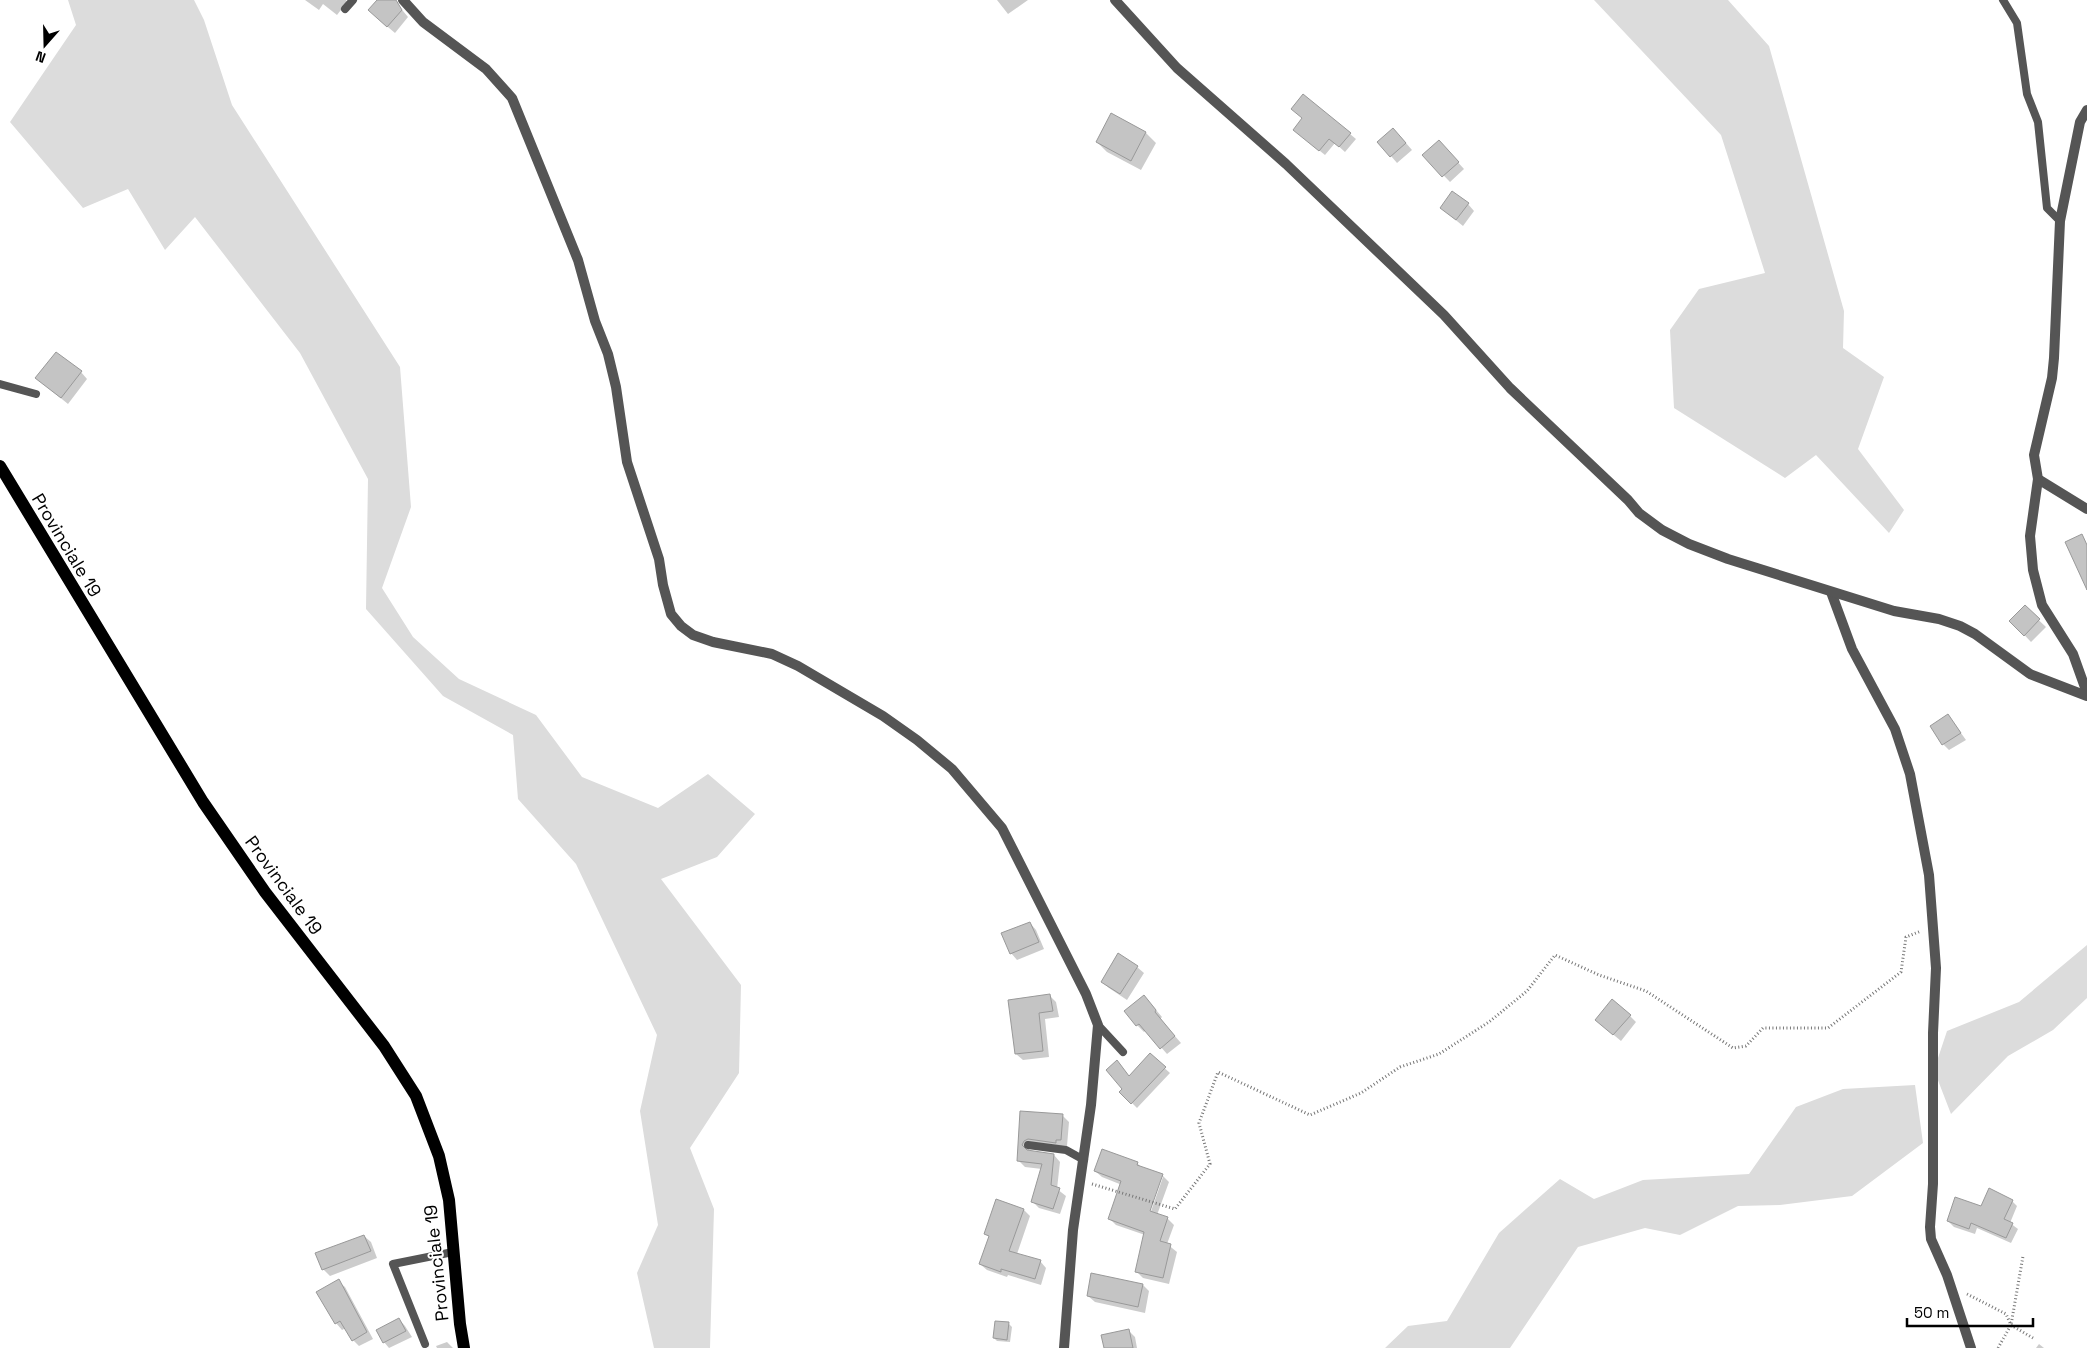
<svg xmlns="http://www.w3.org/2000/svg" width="2087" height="1348" viewBox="0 0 2087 1348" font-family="'Space Grotesk',sans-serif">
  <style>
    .green { fill: #dcdcdc }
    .shadow { fill: #0003; fill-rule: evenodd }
    .building { fill: #c4c4c4; stroke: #999 }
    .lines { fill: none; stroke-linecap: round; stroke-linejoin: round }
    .path { stroke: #777; stroke-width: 3; stroke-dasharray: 1 2.5; stroke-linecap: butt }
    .service { stroke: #555; stroke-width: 8 }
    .minor { stroke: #555; stroke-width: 10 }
    .tertiary { stroke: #555; stroke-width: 10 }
    .primary { stroke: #000; stroke-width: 12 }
    .labels { text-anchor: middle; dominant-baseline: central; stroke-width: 4; stroke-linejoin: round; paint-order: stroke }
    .street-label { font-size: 18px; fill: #000; stroke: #fff }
  </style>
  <rect width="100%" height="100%" fill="#fff"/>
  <path class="green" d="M68,0h126l10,20 28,85 168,262 11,140 -29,81 31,49 46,42 77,36 46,62 76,31 50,-34 47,40 -38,43 -56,22 80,106 -2,88 -49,75 24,61 -4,139h-56l-17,-75 21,-48 -18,-114 17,-76 -81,-171 -58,-65 -5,-64 -70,-39 -77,-87 2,-130 -68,-126 -105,-136 -30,33 -37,-61 -45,19 -73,-86 66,-97z
    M1594,0h134l41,46 75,265 -1,37 41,29 -26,72 46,61 -15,23 -73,-78 -31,23 -111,-70 -4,-78 29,-41 66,-16 -44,-138z
    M2087,945v53l-34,32 -45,26 -57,58 -17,-44 13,-39 72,-29z
    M1915,1085l8,58 -71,53 -72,9 -42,1 -58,29 -35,-7 -67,19 -68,101h-125l23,-22 39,-5 52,-88 61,-54 34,20 49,-19 106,-6 47,-67 47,-18z"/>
  <path class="shadow" d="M305,0h41l1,2 -10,13 -14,-11 -4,6z
    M378,0h16l14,17 -13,16 -19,-16z
    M997,0h31l-20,14z
    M1112,115l34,18 10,10 -15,27 -34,-18 -10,-10z
    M1350,134l6,5 -11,13 -10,-9 -10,12 -25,-20z
    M1400,136l12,14 -15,13 -18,-21z
    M1445,148l19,21 -14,13 -26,-27z
    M1468,204l6,7 -11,15 -22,-18z
    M81,372l6,7 -19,25 -32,-26z
    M2025,607l21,20 -15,15 -20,-21z
    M1948,715l18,25 -17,10 -6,-6z
    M1030,923l6,7 8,19 -27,11 -6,-7z
    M1137,967l7,6 -17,27 -18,-12 -7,-6z
    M1050,996l6,6 3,15 -14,2 4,38 -26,3 -7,-6 -7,-53z
    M1151,1004l11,13 -2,2 21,24 -14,11 -21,-24 -2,2 -7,-7 -11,-13z
    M1630,1016l6,6 -15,19 -18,-15z
    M1150,1055l20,18 -33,35 -16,-16 9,-14z
    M1021,1113l41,2 7,7 -2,24h-5v3l-32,-1 -2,4 26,3 6,7 -3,27 9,7 -6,18 -21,-6 -7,-7 10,-32 -17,-2 -6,-6z
    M1137,1163l5,5 20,7 7,7 -12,33 10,3 7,7 -7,19 10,8 -8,32 -26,-6 -7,-7 9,-36 -29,-10 -6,-6 12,-34 -20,-8 -7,-6zM1161,1177h2l-14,40 -3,-1z
    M2012,1201l5,5 -7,17 8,6 -7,14 -34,-15 -2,6 -21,-7 -6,-6 33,-14z
    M1024,1210l6,6 -13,38 23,7 6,7 -5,17 -33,-10 -1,2 -20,-7 -7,-6 10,-27 -4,-3z
    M364,1236l7,6 6,16 -47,18 -7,-7z
    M338,1281l7,6 28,52 -14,7 -6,-6 -7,-12 -4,2 -6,-7z
    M1143,1285l6,6 -4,22 -50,-11 -7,-6z
    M399,1319l6,7 7,11 -23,11 -5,-6z
    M1009,1324l3,3 -2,15 -13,-1 -3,-3z
    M1129,1331l6,6 2,11h-32z
    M447,1342l6,6h-16l-1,-2z
    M2039,1344l5,4h-8z"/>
  <path class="building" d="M377,0h19l6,10 -15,17 -19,-17z
    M1303,94l48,39 -12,14 -10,-8 -10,12 -26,-21 9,-12 -11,-9z
    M1111,113l35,19 -15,29 -35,-19z
    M1393,128l13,15 -16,14 -13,-15z
    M1439,140l20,22 -17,15 -20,-22z
    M1452,191l17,12 -13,17 -16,-12z
    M56,352l26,19 -21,27 -26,-20z
    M2082,534l5,11v45l-22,-48z
    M2025,605l15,14 -16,17 -15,-15z
    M1948,714l13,19 -19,12 -12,-19z
    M1030,922l9,20 -29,12 -9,-21z
    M1118,953l20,13 -18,28 -19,-12z
    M1050,994l3,17 -14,2 4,38 -28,3 -7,-54z
    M1144,995l12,15 -1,2 20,24 -15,13 -21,-25 -3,2 -12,-15z
    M1612,999l19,16 -18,20 -18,-15z
    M1150,1053l16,14 -35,37 -12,-12 3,-3 -16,-19 11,-10 12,16z
    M1020,1111l43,3 -2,26h-5v3l-28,-4 -4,2 -2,4 5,5 27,4 -3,31 9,3 -7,21 -22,-7 11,-38 -25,-3z
    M1102,1149l36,13 -1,3 26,9 -13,37 18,6 -8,24 11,3 -8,34 -28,-6 9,-40 -36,-13 13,-38 -27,-10z
    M1989,1188l24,12 -9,19 9,4 -7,15 -35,-15 -2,6 -22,-8 8,-24 26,9z
    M996,1199l28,10 -15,42 32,9 -6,19 -34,-10v3l-22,-8 10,-28 -5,-2z
    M364,1235l7,16 -49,19 -7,-17z
    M1091,1273l52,11 -5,23 -51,-11z
    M339,1279l28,53 -15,9 -12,-20 -5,3 -19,-32z
    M399,1318l7,13 -23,12 -7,-13z
    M995,1321l14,1 -2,18 -14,-2z
    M1129,1329l4,19h-29l-3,-13z"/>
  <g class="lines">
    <path class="path" d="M1092,1184l83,25 35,-45 -11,-41 19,-51 92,43 51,-22 39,-26 39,-13 50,-32 38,-31 28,-36 44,20 47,16 87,57 13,-2 17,-18h65l73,-56 5,-35 15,-6
      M1967,1294l39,20 5,11 22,13
      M1998,1348l13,-23 12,-69"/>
    <path class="service" d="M2003,0l14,23 10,71 11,28 9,86 13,13
      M345,9l8,-9
      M0,384l36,10
      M1098,1025l25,27
      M1028,1145l38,5 18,10
      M425,1344l-32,-80 60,-12"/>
    <path class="minor" d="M403,0l20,22 63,47 26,29 66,162 17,61 13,33 8,33 11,75 32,97 4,26 8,29 10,12 12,9 20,7 59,12 26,12 85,50 34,24 35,29 50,59 84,166 12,31 -7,80 -18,125 -9,118
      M2087,110l-7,12 -20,99 -6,137 -2,20 -18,77 4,24 -8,57 3,34 9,35 31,49 14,39
      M2038,479l49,30
      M1831,592l21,57 43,80 15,45 19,101 7,93 -3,65v151l-3,43 1,12 16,36 24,73"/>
    <path class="tertiary" d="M1115,0l62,68 109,96 158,151 66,73 118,112 11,13 23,17 27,14 39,15 166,52 45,8 21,7 15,8 55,40 57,22"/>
    <path class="primary" d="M0,466l203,336 62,90 119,154 32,50 23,60 10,44 11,124 4,24"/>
  </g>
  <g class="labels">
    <g class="street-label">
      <text transform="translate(67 545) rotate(59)">Provinciale 19</text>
      <text transform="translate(284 885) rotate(54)">Provinciale 19</text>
      <text transform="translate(436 1263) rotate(-96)">Provinciale 19</text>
    </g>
  </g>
  <g transform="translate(45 45) rotate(200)" stroke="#ffffff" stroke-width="4" paint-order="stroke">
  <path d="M0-4L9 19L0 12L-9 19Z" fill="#000000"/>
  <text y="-8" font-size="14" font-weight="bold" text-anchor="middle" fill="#000000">N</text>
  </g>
  <path d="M1907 1318v8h126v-8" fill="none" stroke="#000000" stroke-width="2.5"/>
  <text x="1914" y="1318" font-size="15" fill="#000000" stroke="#ffffff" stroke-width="4" paint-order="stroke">50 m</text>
</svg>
